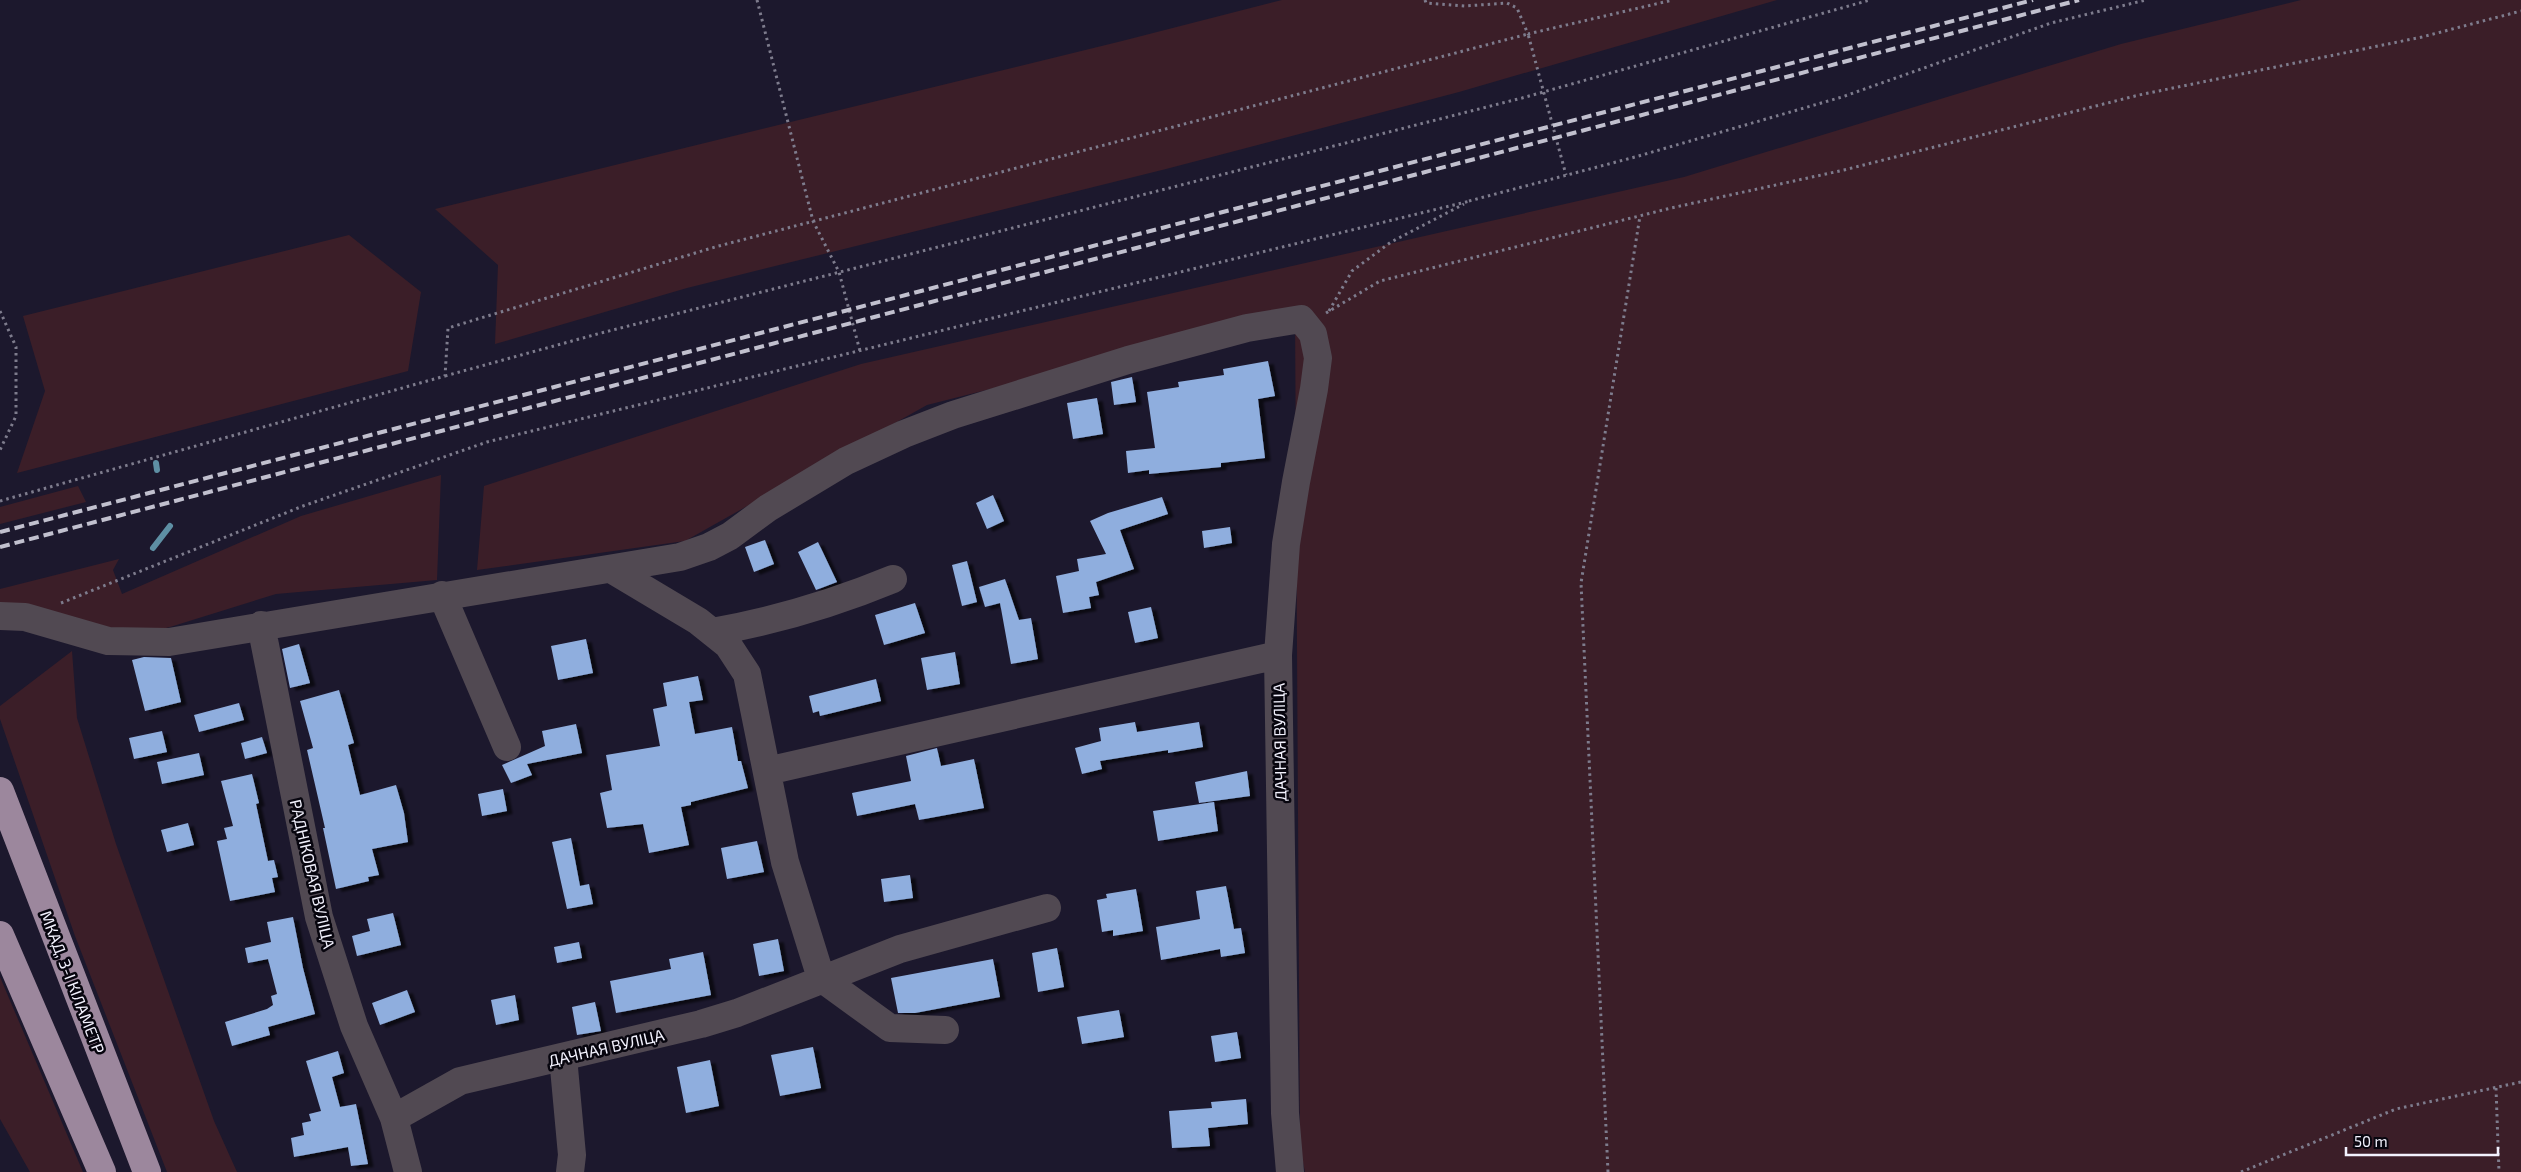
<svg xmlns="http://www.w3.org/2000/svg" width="2521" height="1172" viewBox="0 0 2521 1172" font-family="'Exo 2',sans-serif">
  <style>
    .green { fill: #3b1e28 }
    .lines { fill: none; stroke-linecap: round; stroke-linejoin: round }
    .stream { stroke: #5e8fa4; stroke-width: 6 }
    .building { fill: #8faede; filter: url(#shadow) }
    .path { stroke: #7e7c8d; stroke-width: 3; stroke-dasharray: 2.5 4; stroke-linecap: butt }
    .minor { stroke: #514952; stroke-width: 28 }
    .highway { stroke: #9c879d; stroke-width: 28 }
    .rail { stroke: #c1c0ce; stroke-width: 4; stroke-dasharray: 10 5; stroke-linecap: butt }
    .labels { text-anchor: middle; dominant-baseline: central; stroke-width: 5; stroke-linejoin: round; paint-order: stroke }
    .street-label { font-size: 16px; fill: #f2f1fd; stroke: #07050e }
  </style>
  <defs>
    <filter id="shadow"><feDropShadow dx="5.5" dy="3" stdDeviation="1" flood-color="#0009"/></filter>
  </defs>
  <rect width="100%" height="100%" fill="#1c182d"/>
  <path class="green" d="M1282,0h495l-318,92 -293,77 -479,119 -192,56 3,-79 -63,-56 687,-168z
    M2301,0h220v1172h-1216l-5,-24 -5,-836 -368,93 -242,136 -208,29 7,-84 377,-122 823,-187 437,-133z
    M349,235l72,57 -13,79 -391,102 28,-82 -22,-75z
    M441,475l-4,105 -161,14 -106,33 -29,7 -141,-29v-16l119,-30 -6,11 9,24 179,-78z
    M78,486l8,16 -86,22v-17z
    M72,651l5,67 39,126 98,277 23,51h-70l-92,-236 -75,-217v-13z
    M0,977l83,195h-53l-30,-53z"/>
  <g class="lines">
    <path class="stream" d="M156,463l1,7
      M153,548l17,-22"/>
  </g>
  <path class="building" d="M1268,361l7,35 -17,3 7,59 -44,5v4l-72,7v-4l-21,3 -2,-22 29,-3 -8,-56 32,-5 -1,-5 46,-7 -1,-6z
    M1132,377l4,25 -22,3 -3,-23z
    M1097,398l6,36 -30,5 -6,-36z
    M993,495l11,26 -17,8 -11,-26z
    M1162,497l6,17 -48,16 14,39 -38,13 3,13 -10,2 2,11 -28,5 -7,-37 23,-5 -2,-12 29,-5 -16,-33 18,-8z
    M1230,527l2,16 -28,5 -2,-17z
    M765,540l9,24 -20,8 -9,-25z
    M818,542l19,40 -21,8 -18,-38z
    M967,561l10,41 -15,4 -10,-41z
    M1005,579l14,41 12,-2 7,41 -27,5 -11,-61 -15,4 -6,-20z
    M915,603l10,30 -41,12 -9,-30z
    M1151,607l7,31 -23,5 -7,-31z
    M586,639l7,34 -35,7 -7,-34z
    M299,644l11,39 -20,5 -8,-39z
    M955,652l5,32 -33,6 -6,-32z
    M144,657l27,1 10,44 -36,9 -13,-51z
    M698,676l5,24 -14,2 6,32 37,-7 6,34h3l7,27 -57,14v3l-10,2 8,38 -40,8 -6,-29 -36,4 -7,-35 12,-3 -6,-35 54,-9 -7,-37 14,-3 -4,-23z
    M876,679l5,22 -61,15 -1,-5 -6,2 -4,-17z
    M339,690l15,53 -6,2 12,50 36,-10 8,28 4,29 -36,7 7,26 -11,2 1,4 -33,8 -13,-61h2l-18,-78 6,-2 -13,-47z
    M239,703l5,17 -45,12 -5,-17z
    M1135,722l2,10 62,-10 4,25 -35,6v-3l-68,11 2,8 -20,5 -7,-26 26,-7 -2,-13z
    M576,724l6,29 -55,11 5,11 -21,8 -9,-18 43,-19 -3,-15z
    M162,731l5,21 -33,7 -5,-21z
    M262,737l5,16 -22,6 -4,-16z
    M937,748l4,18 33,-7 10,49 -65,12 -4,-16 -58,12 -5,-23 59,-12 -5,-25z
    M199,753l5,22 -42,9 -5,-22z
    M1247,771l3,25 -51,7 -4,-21z
    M252,774l7,29 -3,1 12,57 6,-1 4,17 -6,1 3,14 -45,9 -13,-60 10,-2 -3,-11 9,-2 -12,-45z
    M503,789l4,22 -25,5 -4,-22z
    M1214,802l4,29 -60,10 -5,-30z
    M188,823l6,22 -27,7 -6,-22z
    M571,838l9,48 9,-2 4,20 -26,5 -15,-67z
    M757,841l7,31 -37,7 -6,-31z
    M910,875l3,23 -29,4 -3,-23z
    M1226,886l8,43 7,-1 4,25 -24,4 -1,-8 -59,11 -5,-33 44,-8 -4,-28z
    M1136,889l7,42 -30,5v-6l-11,2 -5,-32 10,-2 -1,-4z
    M393,913l8,32 -44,11 -5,-20 18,-5 -3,-12z
    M293,917l10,51 12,46 -47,13 2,8 -38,11 -7,-24 42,-13 6,-4 -2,-9 6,-2 -9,-35 -20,4 -3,-15 26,-6 -4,-20z
    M778,939l6,32 -25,5 -6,-32z
    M579,942l3,16 -25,5 -3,-16z
    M1057,948l7,39 -26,5 -6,-39z
    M703,952l8,43 -95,18 -6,-32 61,-12 -2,-10z
    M993,959l7,38 -85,16h-17l-7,-35z
    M407,990l8,22 -35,13 -8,-22z
    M515,995l4,25 -23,5 -5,-25z
    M595,1002l6,29 -24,4 -5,-28z
    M1119,1010l5,27 -42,7 -5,-27z
    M1237,1032l4,26 -26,4 -4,-26z
    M813,1047l8,41 -41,8 -9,-41z
    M338,1051l6,22 -12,4 8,30 16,-3 12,60 -17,2 -3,-19 -54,10 -3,-19 13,-3 -2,-12 9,-2 -2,-7 12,-3 -15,-50z
    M710,1060l9,46 -33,7 -9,-46z
    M1246,1099l2,25 -40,4 2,18 -38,2 -3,-37 43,-3 -1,-6z"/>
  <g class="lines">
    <path class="path" d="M757,0l56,221 26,51 21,79
      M1425,0l1,3 39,3 42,-3 10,5 11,26 145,-34
      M1469,201l166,-44 207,-60 209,-74 95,-23
      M0,311l16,36v69l-16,34
      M1329,311l23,-40 39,-29 73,-38
      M1326,313l54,-32 291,-73 173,-38 295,-75 283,-58 99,-26
      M445,376l156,-43 921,-235 348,-98
      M0,501l445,-125 3,-48 267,-81 813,-213 38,141
      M61,603l242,-97 184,-64 983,-241
      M2496,1088l3,84
      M1608,1172l-27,-589 59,-367
      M2241,1172l155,-63 125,-27"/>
    <path class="minor" d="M611,569l87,52 30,24 19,29 38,188 36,116 69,50 55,2
      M442,595l65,152
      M0,616l25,1 83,24 61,1 511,-85 29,-10 21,-11 38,-28 78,-47 58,-27 49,-19 175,-55 119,-32 54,-9 12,15 5,24 -4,31 -18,93 -10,62 -8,111 7,458 5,59
      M261,625l58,292 35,109 40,92 14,54
      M712,632c62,-11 123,-29 181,-53
      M767,771l511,-116
      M563,1057l9,98 -2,17
      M394,1118l66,-37 241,-57 36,-11 163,-64 147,-41"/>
    <path class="highway" d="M0,791l147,381
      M0,935l102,237"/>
    <path class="rail" d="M0,532l2033,-532
      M0,547l2079,-547"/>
  </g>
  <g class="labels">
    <g class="street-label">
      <text transform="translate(1279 742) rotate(-91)">ДАЧНАЯ ВУЛІЦА</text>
      <text transform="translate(313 874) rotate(77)">РАДНІКОВАЯ ВУЛІЦА</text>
      <text transform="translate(73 982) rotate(69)">МКАД, 3-І КІЛАМЕТР</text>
      <text transform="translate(606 1047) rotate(-13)">ДАЧНАЯ ВУЛІЦА</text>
    </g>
  </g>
  <path d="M2346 1147v8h152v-8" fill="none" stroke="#f2f1fd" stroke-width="2.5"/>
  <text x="2354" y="1147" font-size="15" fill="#f2f1fd" stroke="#07050e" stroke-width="4" paint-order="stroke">50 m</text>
</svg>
